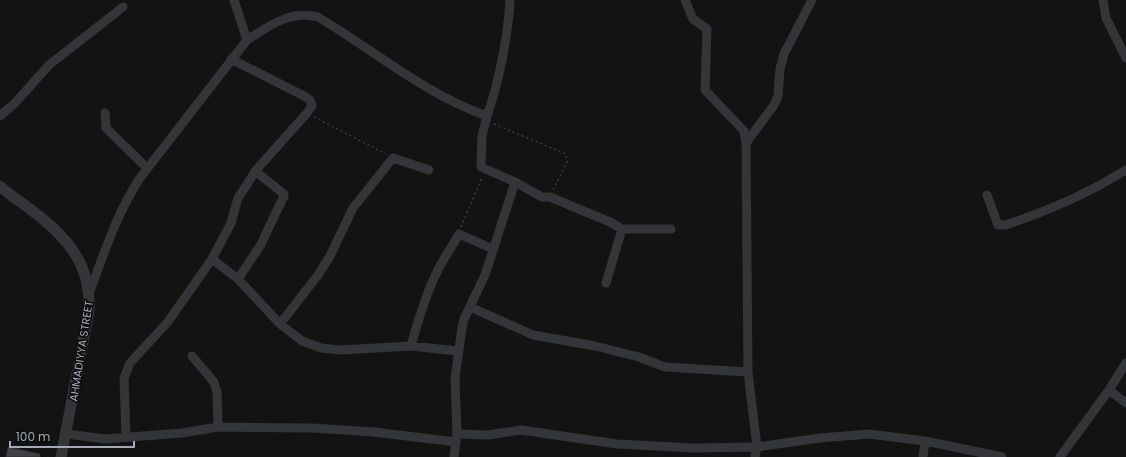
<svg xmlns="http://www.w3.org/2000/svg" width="1126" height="457" viewBox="0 0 1126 457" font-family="Poppins,sans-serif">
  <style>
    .building { fill: #3f4044; stroke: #2d2d30; filter: url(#shadow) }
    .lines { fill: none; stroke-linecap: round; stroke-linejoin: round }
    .path { stroke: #3a3c40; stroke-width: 1.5; stroke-dasharray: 2 3; stroke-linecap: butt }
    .minor { stroke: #343539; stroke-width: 9 }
    .tertiary { stroke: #343539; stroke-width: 11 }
    .labels { text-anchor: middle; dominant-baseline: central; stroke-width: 3.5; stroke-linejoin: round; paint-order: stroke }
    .street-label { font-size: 11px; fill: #a4aab5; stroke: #0e0e0f }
  </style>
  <defs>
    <filter id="shadow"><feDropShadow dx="2.5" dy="2.5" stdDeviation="1" flood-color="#0009"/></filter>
  </defs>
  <rect width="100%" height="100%" fill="#131314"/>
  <path class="building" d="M8,447l32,7v3h-34z"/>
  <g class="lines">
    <path class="path" d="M314,117l72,37
      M494,124l72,30 1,8 -14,28
      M461,227l21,-50"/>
    <path class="minor" d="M234,0l13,40
      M685,0l8,19 14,10 -2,61 39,41 2,12
      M1103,0l3,18 20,40
      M105,113l1,15 41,40
      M0,116l15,-13 34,-38 74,-58
      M487,116l-5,20 -1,31 34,15 27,15h8l60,25 12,7h49
      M987,195l11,30h7c44,-14 82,-31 121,-55
      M212,259l26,20 42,45 22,17 19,7 19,2 71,-4 46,5
      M238,279l22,-33 24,-50v-2l-29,-23
      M606,283l16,-54
      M90,291c15,-40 26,-76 50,-113l107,-138c22,-14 43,-30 71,-23 57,34 105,76 169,99 12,-34 21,-80 23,-116
      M470,307l63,28 62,11 44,11 26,10 83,5
      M280,324l38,-49 12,-19 23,-48 40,-50 36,12
      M411,346c7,-26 14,-50 26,-74 6,-13 15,-25 22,-38l34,15
      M192,356l22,26 3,10 1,35
      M1109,390l17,13
      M67,434l38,5 77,-6 36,-6 94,1 62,4 82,10
      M457,434l31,1 33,-5 96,14 77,4 63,-1 63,-9 49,-4 56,7 77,16
      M126,436l-2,-58 6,-15 37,-40 45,-64 19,-36 7,-25 19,-29 50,-56 5,-7 -2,-6 -6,-4 -73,-37
      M454,457l3,-23 -2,-56 7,-50 2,-9 21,-44 30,-93
      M755,457l2,-10 -9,-75 -2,-229 28,-38 4,-9 2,-27 4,-15 28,-54
      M923,457l2,-16
      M1060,457l49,-67 17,-27"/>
    <path class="tertiary" d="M0,186c9,9 20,15 30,23 36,27 61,53 59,102l-28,146"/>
  </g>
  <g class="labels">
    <g class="street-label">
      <text transform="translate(81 351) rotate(-81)">AHMADIYYA STREET</text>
    </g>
  </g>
  <path d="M10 441v6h124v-6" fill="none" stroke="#a4aab5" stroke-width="2"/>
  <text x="16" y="441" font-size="12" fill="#a4aab5" stroke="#0e0e0f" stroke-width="3" paint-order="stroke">100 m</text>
</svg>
